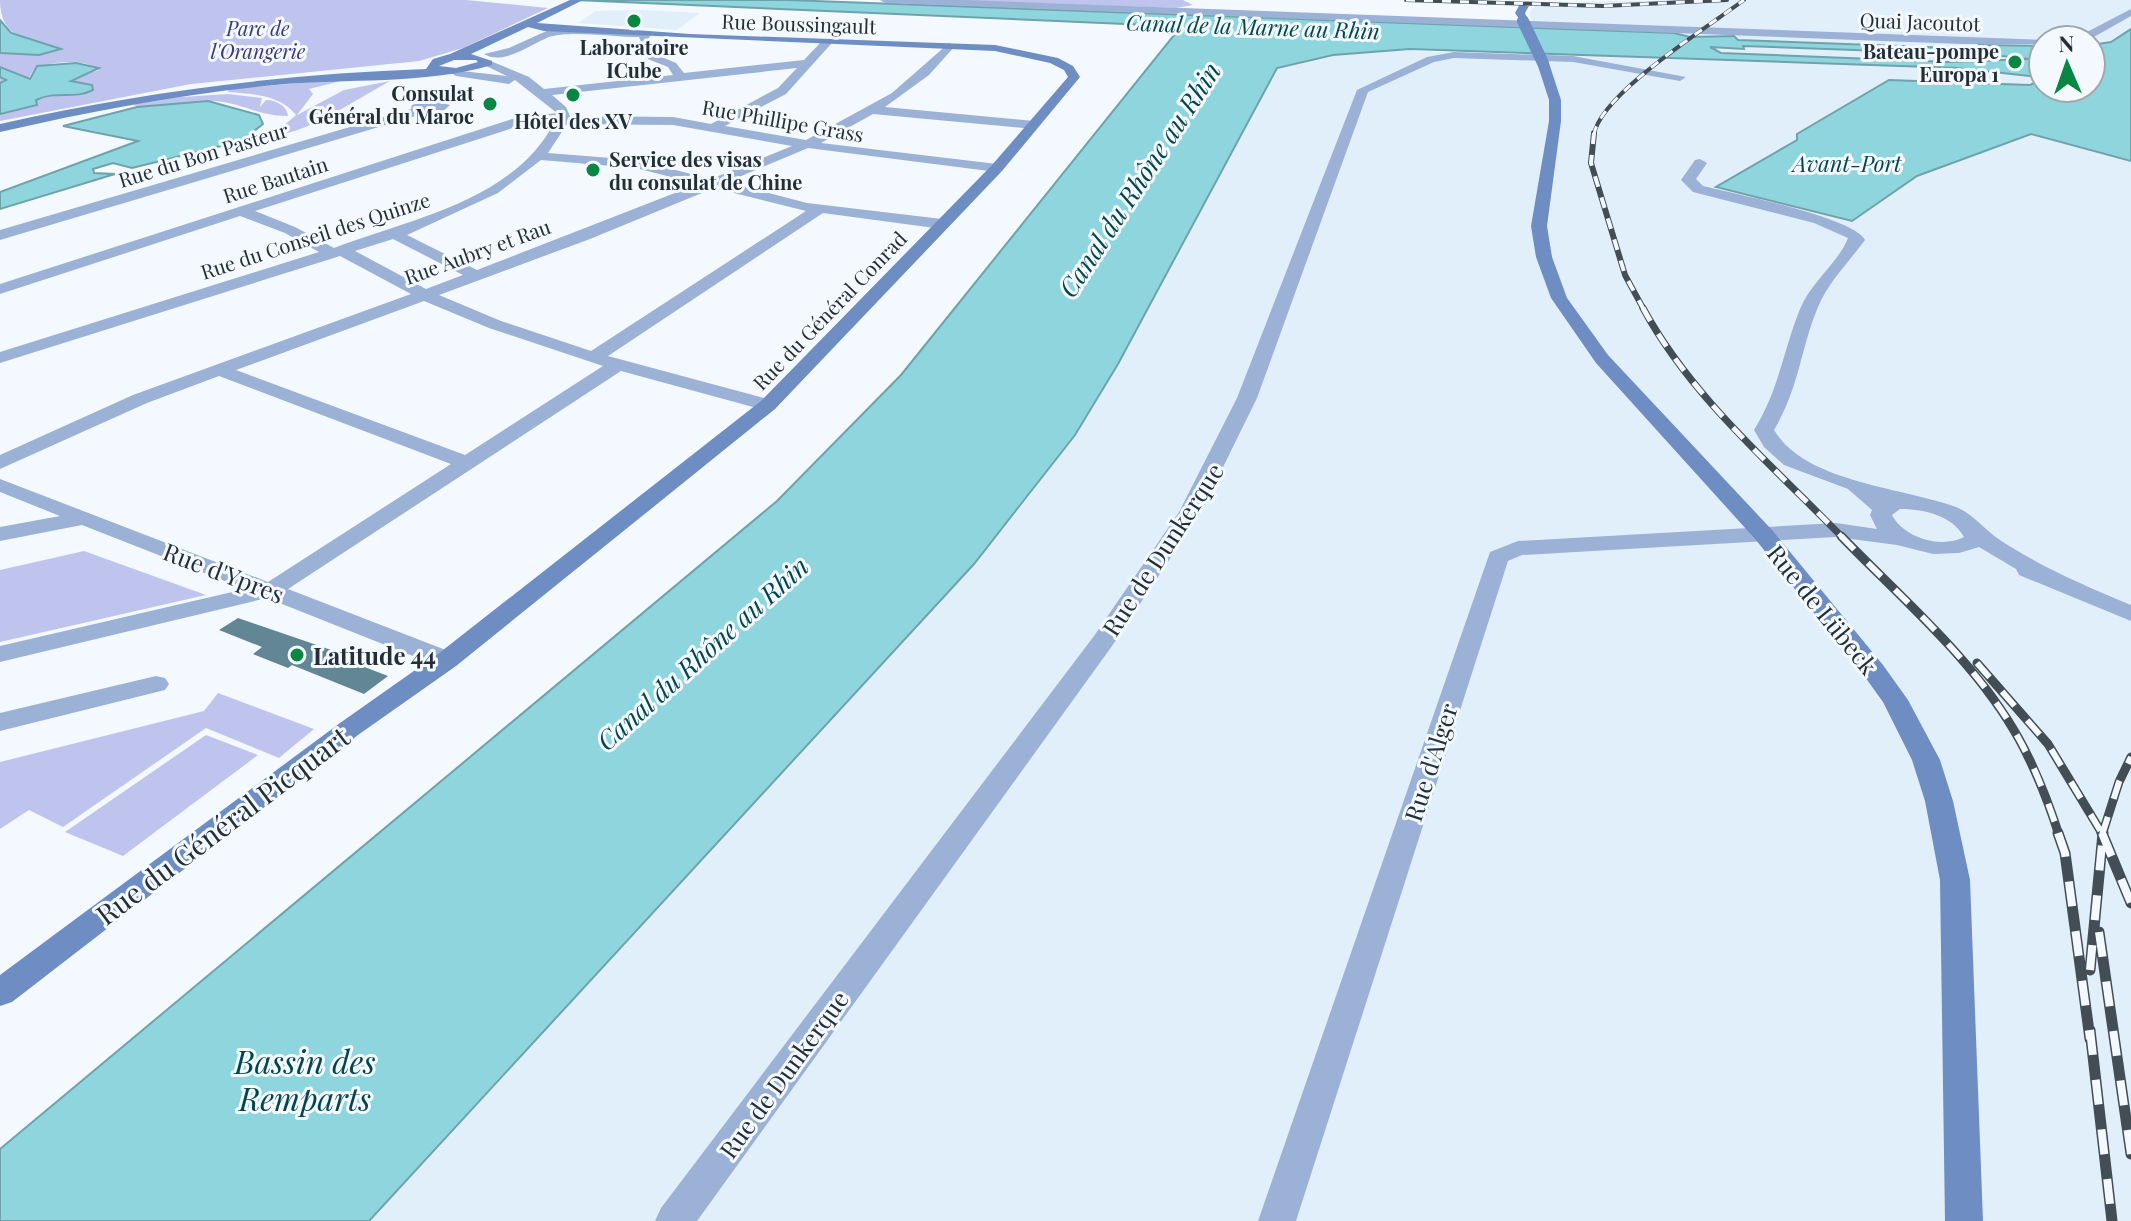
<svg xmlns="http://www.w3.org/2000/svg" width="2131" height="1221" viewBox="0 0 2131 1221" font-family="'Playfair Display',serif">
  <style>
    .built { fill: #e1effb; fill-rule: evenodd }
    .green { fill: #bfc4ef }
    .water { fill: #8fd5de; stroke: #6fa3ac; stroke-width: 2; fill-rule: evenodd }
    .building { fill: #628694 }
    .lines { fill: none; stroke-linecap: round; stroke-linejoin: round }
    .street { fill: #9bb1d6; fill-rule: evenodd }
    .secondary { fill: #6e8dc3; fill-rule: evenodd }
    .rail-far4-casing { stroke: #434d56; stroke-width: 4 }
    .rail-far3-casing { stroke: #434d56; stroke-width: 6 }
    .rail-far2-casing { stroke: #434d56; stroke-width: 7 }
    .rail-far1-casing { stroke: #434d56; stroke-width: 9 }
    .rail-casing { stroke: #434d56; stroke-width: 11 }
    .rail-far4 { stroke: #f3f9fe; stroke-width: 3; stroke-dasharray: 9; stroke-linecap: butt }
    .rail-far3 { stroke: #f3f9fe; stroke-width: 4; stroke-dasharray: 11; stroke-linecap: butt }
    .rail-far2 { stroke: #f3f9fe; stroke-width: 5; stroke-dasharray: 15; stroke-linecap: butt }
    .rail-far1 { stroke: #f3f9fe; stroke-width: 6; stroke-dasharray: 19; stroke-linecap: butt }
    .rail { stroke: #f3f9fe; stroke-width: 8; stroke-dasharray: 25; stroke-linecap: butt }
    .secondary-bridge { stroke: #6e8dc3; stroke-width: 12 }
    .poi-dot { fill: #088742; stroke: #f3f9fe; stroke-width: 3 }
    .labels { text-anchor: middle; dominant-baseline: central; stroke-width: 6; stroke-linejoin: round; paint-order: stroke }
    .far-street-label { font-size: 20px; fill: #232e37; stroke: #f3f9fe }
    .far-park-label { font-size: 20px; font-style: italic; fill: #373874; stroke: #f3f9fe }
    .far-poi-label { font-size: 20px; font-weight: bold; fill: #232e37; stroke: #f3f9fe }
    .far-water-label { font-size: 22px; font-style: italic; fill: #02464d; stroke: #f3f9fe }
    .street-label { font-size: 24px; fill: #232e37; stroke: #f3f9fe }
    .poi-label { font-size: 24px; font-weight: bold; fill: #232e37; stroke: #f3f9fe; text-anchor: start }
    .water-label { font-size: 26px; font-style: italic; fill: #02464d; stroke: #f3f9fe }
    .near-street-label { font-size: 28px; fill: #232e37; stroke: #f3f9fe }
    .near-water-label { font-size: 32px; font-style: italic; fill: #02464d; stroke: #f3f9fe }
  </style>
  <rect width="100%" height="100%" fill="#f3f9fe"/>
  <path class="built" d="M1682,0h449v1221h-1762l605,-657 40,-48 61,-81 43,-71 159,-296 56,-14 48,-4 167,5 -19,-41 7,-11zM2043,40h48v48h-48z
    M642,10l58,3 -23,17 -99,-7 18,-12z"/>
  <path class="green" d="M0,0h466l82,8 -85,40 -44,13 -228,23 -191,37v-7l37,-9 -1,-5c15,-8 28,-6 41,-16l-6,-1 2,-5 26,-8c-15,-12 -48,-9 -65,-1l-7,12 -27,2v-6l7,3 -3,2 23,-5 -27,-10v-14l39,2 20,-7c-33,-6 -59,-11 -59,-48z
    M936,0h247l10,5 -17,3z
    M349,79l-40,10 4,5 -16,21 47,-25 46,-9c-23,12 -93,59 -115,52l21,-18c-16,-20 -43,-21 -68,-23l1,-3z
    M228,94l34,4 -2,9 6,-7c9,0 21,5 22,16 -29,1 -51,-16 -79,-15 -25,1 -52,11 -76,4l18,-6z
    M84,551l122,44 -206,47v-72z
    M218,693l96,36 -35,29 -73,-30 -143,99 -34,-17 -29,19v-67l204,-51z
    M206,735l52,20 -135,101 -58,-24z"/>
  <path class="water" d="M575,0h213l886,33 16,4 44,-1 4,4 243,9 -2,-4 64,1v42h48v-43l20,-3 20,-13v132l-100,-27 -114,42 -65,45 -136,-34 81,-47v-6l92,-54 141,5 11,-5 -2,-3 -82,-9 -547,-19 -77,6 -56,13 -159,296 -43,71 -101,129 -605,657h-369v-72l777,-648 124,-126 274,-341 -9,-7 -18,-2zM1743,46l249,9 38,4 -81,3 -228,-9 -11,-6 34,2z
    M0,20l11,13 50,16 -22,6 -39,-2z
    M76,63l23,5 -28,13 21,4 1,5c-19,10 -37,0 -57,10l1,5 -37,9v-31l6,-3 -6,-3v-10l30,12 7,-13z
    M208,101l51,14 4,9 -19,15 -15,5 -97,24 -19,-5 -20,6 1,4 21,1 -115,35v-17l138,-51 -75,-15 74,-19z"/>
  <path class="building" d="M238,618l102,35 -4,3 52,20 -24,18 -72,-29 -4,3 -35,-14 9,-7 -43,-17z"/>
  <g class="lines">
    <path class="street" d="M880,0h85l1083,40h-5v4h-80l-1078,-41z
      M2131,9v7l-39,22 -32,2 25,-7z
      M551,29l100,3 -2,7 8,16 19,8 8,10 120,-13 19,-20h8v4l-45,50 -61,32 81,14 86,-47 57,-50 6,3 -26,29 -44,32 149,14 6,4 -6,4 -161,-15 -52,29 176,21 7,4 -7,4 -189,-24 -81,34 80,21 135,16 8,5 -8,5 -119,-16 -215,143 167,45 3,4 -3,4 -7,2 -147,-40 -333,218 168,65 4,6 -4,6h-18l-171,-68 -267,64v-16l245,-57 -163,-64 -82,16v-14l60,-11 -60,-24v-13l268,103 183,-118 -232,-88 -72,27 -147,66v-14l133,-60 278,-101 -71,-38 -340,107v-11l319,-100 -34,-19 -45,-17 -240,78v-10l512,-165 45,-6 -42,-33 -6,4 -53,-8 -6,-4 2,-2 55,6 -23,-11 4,-5 41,17 15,12 129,-14 -5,-8 -20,-8 -9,-22c-23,0 -70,-7 -90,0 -18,7 -46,29 -65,17l25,-6zM797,68l-19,20 -67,36 -38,-7 -103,-1 -4,-9 -14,-12zM555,121c-40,80 -145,98 -221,127l-39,-21 -40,-16 264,-85zM567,124l106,1 119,21 -81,33 -75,-19 -88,-7zM541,160l95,8 62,16 -221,86 -70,-35 91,-42zM714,188l92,23 -215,140 -90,-30 -62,-26 151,-56zM393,239l70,36 -37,14 -71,-38zM424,301l65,27 114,38 -138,89 -229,-85z
      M1454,52l119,4 113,21 -6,4 -107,-19 -119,-4 -20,4 -66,30 -111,306 -56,114 -89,134 -415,575h-42l6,-13 433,-572 85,-124 58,-114 120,-308 70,-33z
      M430,100l20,5 -10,9 -21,1 -419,125v-10l411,-121 1,-4z
      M1700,159l7,4 -11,16 7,7c29,7 152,32 162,54 -16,22 -36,41 -47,67 -18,43 -18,79 -44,123 32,53 128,57 182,77 17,7 29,23 44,33 41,27 85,46 131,65v16l-112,-46 -3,-6 -37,-22 -20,6 -26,1 -36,-9 -61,-8 -314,18 -14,6 -212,660h-38l232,-669 28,-11 318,-18 41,6 -7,-14 2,-5 -24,-21 -64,-24 -20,-18 -10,-17c25,-40 29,-79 46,-121 11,-27 39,-47 48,-71l-34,-15 -121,-31 -12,-12 14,-20zM1900,509c23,0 52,6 64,28 -23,12 -60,1 -72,-22z
      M156,676l9,2 4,6 -4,6 -165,41v-18z"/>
    <path class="secondary" d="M570,0h13l-46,23 153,11 305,11 63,13 15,8 7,11 -78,94 -227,238 -319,257 -98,69 -346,267 -12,4v-31l340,-252 98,-69 323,-253 231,-236 76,-88 -4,-7 -14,-7 -55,-12 -451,-20 -16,-4 -57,27 21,7v4c-68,20 -145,13 -217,20 -93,9 -184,26 -275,47v-8c141,-32 282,-50 426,-55l7,-10 17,-5zM454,60h22l2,2 -22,6 -17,-2z
      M1520,4l9,2 -4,7 3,8 -5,3 -8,-11z
      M1543,60l6,3 12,37v21l-14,105 5,31 15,41 41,57 164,175 111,135 25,35 32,60 13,41 17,79 13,341h-38l-5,-341 -15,-79 -13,-41 -29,-58 -18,-25 -109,-137 -160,-177 -45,-65 -15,-41 -5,-31 18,-105v-21l-12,-37z"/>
    <g class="rail-far4-casing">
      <path id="rail-far4" d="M1406,0l197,6 124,-6
        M1594,135c5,-40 115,-109 150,-135"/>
    </g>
    <g class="rail-far3-casing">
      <path id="rail-far3" d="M1594,133l-3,30 34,112 19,35"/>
    </g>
    <g class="rail-far2-casing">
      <path id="rail-far2" d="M1643,308c48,89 130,158 200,230"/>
    </g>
    <g class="rail-far1-casing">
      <path id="rail-far1" d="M1841,536c61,63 135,125 178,203 17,31 29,62 40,96
        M1977,663l71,81 55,91
        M2102,835l17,-53 12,-25"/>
    </g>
    <g class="rail-casing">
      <path id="rail" d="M2058,833l7,20 25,186
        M2102,833l29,70
        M2099,932l32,222
        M2090,970l13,-137
        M2090,1030l22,191"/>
    </g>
    <use href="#rail-far4" class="rail-far4"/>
    <use href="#rail-far3" class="rail-far3"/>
    <use href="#rail-far2" class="rail-far2"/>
    <use href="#rail-far1" class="rail-far1"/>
    <use href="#rail" class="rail"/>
    <path class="secondary-bridge" d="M1523,21l20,42"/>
  </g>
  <g class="poi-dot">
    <circle cx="634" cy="21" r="8"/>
    <circle cx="2015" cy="62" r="8"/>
    <circle cx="573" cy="95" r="8"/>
    <circle cx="490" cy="104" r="8"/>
    <circle cx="593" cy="170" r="8"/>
    <circle cx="297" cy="655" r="8"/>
  </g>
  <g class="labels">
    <g class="far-street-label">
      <text transform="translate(1920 21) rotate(2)">Quai Jacoutot</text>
      <text transform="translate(799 23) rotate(2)">Rue Boussingault</text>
      <text transform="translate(783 120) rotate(10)">Rue Phillipe Grass</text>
      <text transform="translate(203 154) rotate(-17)">Rue du Bon Pasteur</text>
      <text transform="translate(275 179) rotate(-18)">Rue Bautain</text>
      <text transform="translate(315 235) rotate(-18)">Rue du Conseil des Quinze</text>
      <text transform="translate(477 251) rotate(-20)">Rue Aubry et Rau</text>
      <text transform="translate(829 310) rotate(-46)">Rue du Général Conrad</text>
    </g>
    <g class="far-park-label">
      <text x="258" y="27">Parc de<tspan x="258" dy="23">l'Orangerie</tspan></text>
    </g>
    <g class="far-poi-label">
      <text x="634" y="46">Laboratoire<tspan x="634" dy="23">ICube</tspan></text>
      <text x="1999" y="50" text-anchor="end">Bateau-pompe<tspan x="1999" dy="23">Europa 1</tspan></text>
      <text x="474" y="92" text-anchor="end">Consulat<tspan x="474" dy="23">Général du Maroc</tspan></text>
      <text x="573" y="120">Hôtel des XV</text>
      <text x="609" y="158" text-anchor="start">Service des visas<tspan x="609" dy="23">du consulat de Chine</tspan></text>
    </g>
    <g class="far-water-label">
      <text transform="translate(1253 26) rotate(2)">Canal de la Marne au Rhin</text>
      <text x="1847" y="163">Avant-Port</text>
    </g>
    <g class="street-label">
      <text transform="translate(1162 549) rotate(-57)">Rue de Dunkerque</text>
      <text transform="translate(224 572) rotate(21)">Rue d'Ypres</text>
      <text transform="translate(1823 609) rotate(51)">Rue de Lübeck</text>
      <text transform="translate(1430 762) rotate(-72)">Rue d'Alger</text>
      <text transform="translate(783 1074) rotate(-54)">Rue de Dunkerque</text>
    </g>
    <g class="poi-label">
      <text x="313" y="655">Latitude 44</text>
    </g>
    <g class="water-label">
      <text transform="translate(1139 179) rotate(-57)">Canal du Rhône au Rhin</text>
      <text transform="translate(702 653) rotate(-42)">Canal du Rhône au Rhin</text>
    </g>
    <g class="near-street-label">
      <text transform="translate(222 825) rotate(-37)">Rue du Général Picquart</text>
    </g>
    <g class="near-water-label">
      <text x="305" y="1060">Bassin des<tspan x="305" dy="37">Remparts</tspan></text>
    </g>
  </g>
  <g transform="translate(2067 64) rotate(358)"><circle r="38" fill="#f3f9fe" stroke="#a0a8ae" stroke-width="2"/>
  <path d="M0-6L14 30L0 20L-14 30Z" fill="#088742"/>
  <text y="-12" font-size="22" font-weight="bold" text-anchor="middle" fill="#232e37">N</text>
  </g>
</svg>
